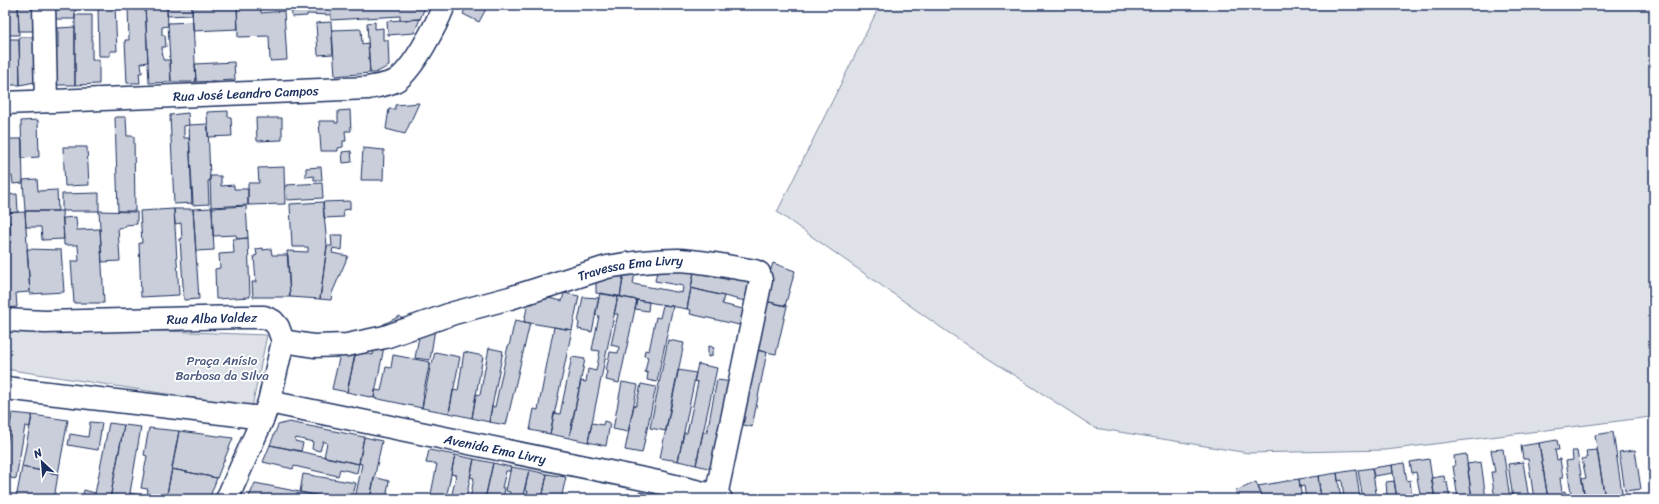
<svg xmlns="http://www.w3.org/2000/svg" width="1659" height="504" viewBox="0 0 1659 504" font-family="Sriracha,sans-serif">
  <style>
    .green { fill: #dee1e7; stroke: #7c88a2 }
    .building { fill: #caceda; stroke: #1b2f5e }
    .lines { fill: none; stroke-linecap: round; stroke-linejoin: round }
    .minor-casing { stroke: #1b2f5e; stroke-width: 25 }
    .minor { stroke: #fff; stroke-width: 22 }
    .labels { text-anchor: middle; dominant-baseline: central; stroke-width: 3.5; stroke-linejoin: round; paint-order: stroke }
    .street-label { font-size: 13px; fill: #1b2f5e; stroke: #fff }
    .park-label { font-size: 13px; fill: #4c5c80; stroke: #fff }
  </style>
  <rect width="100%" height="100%" fill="#fff"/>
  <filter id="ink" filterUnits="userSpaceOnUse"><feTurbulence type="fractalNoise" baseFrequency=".025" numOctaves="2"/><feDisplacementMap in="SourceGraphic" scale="8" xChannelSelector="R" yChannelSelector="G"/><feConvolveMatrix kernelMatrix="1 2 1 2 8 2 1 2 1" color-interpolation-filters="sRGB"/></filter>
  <g filter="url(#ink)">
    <path class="green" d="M880,5h774v413l-3,-1 -265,33 -138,3 -153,-25 -149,-97 -169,-119z
      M5,327l79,1 183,7 -15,72 -247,-38z"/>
    <path class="building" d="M5,5h13l1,30h-14z
      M18,5h17l1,26h-17z
      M51,5h47v2h-47z
      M98,5h24v2h-24z
      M122,5h23v1l-23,1z
      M145,5h19v2l-19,-1z
      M192,5v10l-25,1v-10z
      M192,5h45l1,24 -45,2z
      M237,5h9v3l15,-1v6l23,-2 3,49 -17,1 -1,-25 -31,1z
      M291,5h39l1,10 -24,-1v2l-15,1z
      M330,5h96l-6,14 -20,1v-4l-69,4z
      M467,5h21l-9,17 -16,-8z
      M115,6l2,45h-7v5h-11l-1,-49z
      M145,6l3,56 -7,1 1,10h-3l1,10h-13l-2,-43h4l-1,-33z
      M145,6h22l1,20 -6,1v8h3l1,12h-4l1,13h7l1,22 -22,1z
      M51,7h24v12h-24z
      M75,15h17v45h7v24l-24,1z
      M420,19l-6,14 -26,2 -1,-14z
      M193,22l3,60h-25l-3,-59z
      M331,22l2,32 -15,1 -2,-32z
      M375,22v7l8,-1v12h5l1,26 -14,7h-5l-3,-50z
      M75,27v58h-23v-37h6v-20z
      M361,29l1,15 6,-1 2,30 -35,3 -3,-46z
      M19,37h18l3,44 -20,4z
      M5,39h14l1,46h-15z
      M234,62l1,18 -39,2 -1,-18z
      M419,103l-14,31 -19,-5 3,-20h6v-4z
      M350,110l1,21h-6l1,10h-3v6l-5,1v3h-17l-2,-30h16v2h3v-12z
      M228,111v6h3l1,19 -24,1 -1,-25z
      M188,113l1,12 -5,1v12h5l4,65 -19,1 -4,-89z
      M115,117h11l1,19h7l1,75h-17z
      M256,118h26v22l-25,1z
      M38,120l1,37 -17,1 -1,-37z
      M208,124l2,57h-2l1,23 -17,1 -3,-80z
      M5,139h17l1,44 -10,1 -1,-8h-7z
      M63,147h24l2,38 -24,1z
      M363,148l21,2 -1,30h-22z
      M351,151l1,11 -9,1 -1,-11z
      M284,167l1,37 -37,1v-22h11l-1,-15z
      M321,167l1,13h-8v-4l-8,1v-9z
      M210,176h11v10l13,-1v4h14v16l-37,2z
      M37,179l1,12 19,-1 1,21h-33l-2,-31z
      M322,183l1,15 -36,2 -1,-15z
      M99,193v18h-37v-17z
      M17,194l1,18 -13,1v-18z
      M350,201v8l-7,1 1,7 -20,1 -1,-16z
      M323,202l4,44 -7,53 -30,-2 -3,-46 21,1v-5h-16l-2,-43z
      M246,206l2,32 -11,1 -1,-4 -23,1 -1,-28z
      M212,208l2,42 -18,1 -3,-42z
      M174,209l5,86 -38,2 -2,-54h3l-2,-32z
      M174,209h19l6,90 -15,1 -4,-61h2l-1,-16 -6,1z
      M25,211h37l2,28 -22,1 -1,-13h-15z
      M99,211l38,1v12l-12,1v2l-7,1 2,33 -18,1z
      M25,212l5,80 -14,1 1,14 -12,1v-65l6,-1 -1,-20 -5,1v-10z
      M76,217l1,13 23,-1 4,74h-30l-3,-42h8l-1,-16h-14l-1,-27z
      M331,235h12l-1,15 -9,-2 -1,5 16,3 -16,37 -1,7 -11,-1 7,-53h5z
      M248,238l2,59 -34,2 -1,-30 5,-1 -1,-14 15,-1 -1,-14z
      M263,248v2l8,-1 1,6h16l2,42h-37l-1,-15h4l-2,-26 3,-1 -1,-6z
      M27,249l34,1 3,42 -34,2z
      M773,263l22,8 -10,35 -24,-6z
      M658,266l36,6 -7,37 -67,-12 4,-26 11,1 -2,12 49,9 1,-7 -28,-5z
      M603,269l21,4 -4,24 -24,-4v-13l5,1z
      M694,272l35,8 2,-4 27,6 -9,20 -58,-14z
      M691,288l33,8 -2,8 25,6 -3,16 -54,-12 1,-4 -4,-1z
      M564,293l15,3 -7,34 -48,-8 4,-19 5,1 2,-9 27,6z
      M600,293l18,3 -30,146 -19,-4 12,-57 5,1 2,-13 8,2 4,-20 -8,-1 7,-34 -4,-1z
      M618,296l19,4 -18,83 -13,-3 2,-9h-2l4,-19 8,1 1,-6 -8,-2 7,-31h-4z
      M583,297l16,1 -7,34 -14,-3 1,-6 -1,-1z
      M637,300l12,2 -1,9 -13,-2z
      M761,300l26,6 -11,48 -25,-5z
      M663,305l10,1 -16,76 -10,-2 1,-7 -3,-1 3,-15 -4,-1 1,-6 4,1 7,-34 4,1z
      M400,316l5,8 -18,9 -5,-8z
      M515,320l15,3 -24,102 -17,-3 3,-16 3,1 13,-61h1z
      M421,326l14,3 -5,31 -15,-2z
      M554,327l18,3 -22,104 -20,-4 4,-21 4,1z
      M668,340l16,3 -18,88 -16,-3z
      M375,346l9,1 -10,51 -27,-6 9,-41 17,4z
      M710,346l4,2 -2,4v4l-4,1v-10z
      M489,348l14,3 -14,71 -17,-4 4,-24 4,1z
      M751,349l16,3 -15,75 -16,-4z
      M356,350l-9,42 -15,-3 8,-35z
      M435,352l25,5 -11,56 -27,-5 9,-45 1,1z
      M464,352l19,4 -11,62 -23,-5 4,-23 5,1z
      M393,355l37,7 -7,32 1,1 -2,13 -48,-10 1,-8 6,1 5,-24 5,1z
      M572,357l13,2 -16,79 -19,-4 4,-21 6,1z
      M698,364l19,4 -21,97 -18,-4 6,-28h3l11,-51 -4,-1z
      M678,370l18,3 -18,88 -18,-3z
      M717,380l16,2 -17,88 -20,-5 7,-33h4z
      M622,382l16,3 -10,47 -15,-3z
      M641,384l15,3 -14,66 -17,-3 9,-45 2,1z
      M12,413l20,2 -2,12 -5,-1 -9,53 -11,-2v-24z
      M32,415l36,5 -10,54 -36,-7z
      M5,418l6,1 -6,34z
      M604,421l6,2 -4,23 -18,-4 4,-19 11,2z
      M90,422l12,1 -4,27 -30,-5 2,-11 18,3z
      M289,422l75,15 -5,27 -35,-7 3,-14 -4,-2 -3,10 -8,-2 1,-7 -17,-4 -1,3 8,2 -2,8 -31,-6 8,-20z
      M109,423l15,2 -14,74h-16z
      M124,425l17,2 -12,72h-19z
      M149,428l30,3 -13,68h-37l1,-6 17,3 1,-7 -7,-1 6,-32 -3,-1z
      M179,431l54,7 -16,40 -45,-9z
      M1613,432l10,67h-18l-10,-64z
      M364,437l18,4 -12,58h-15l7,-35 -3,-1z
      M1557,440l2,10h-4l2,10 3,-1 3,19h-3l2,14 3,-1 1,8h-18l-9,-56z
      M1539,443l9,56h-14l-6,-40h-5l-2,-13z
      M270,445l89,19 -2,9 -17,-4 -2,7 -44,-10 -1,3 -30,-7z
      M1503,449l7,50h-15l-4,-27h4l-4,-22z
      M429,450l26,5 -9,44h-16l7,-35 -11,-1z
      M1597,450l8,49h-20l-3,-20 4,-1 -4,-19 5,-1 -1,-7z
      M1635,450l6,39 -16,2 -6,-39z
      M1572,451h5l8,48h-13l-6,-38 7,-1z
      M1466,454l6,45h-14l-5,-33h2l-1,-10z
      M455,455l19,4 -8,40h-15l5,-24 -5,-1z
      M474,459l19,4 -8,36h-15l4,-21 -4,-1z
      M1429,459l6,40h-14l-5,-27 -4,1 -2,-11z
      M1481,462l5,37h-14l-5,-35z
      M1523,462l6,37h-16l-5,-35z
      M493,463l18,4 -1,4h-4l-4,17h3l-2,11h-18z
      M1404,463l3,18 3,-1 2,19h-15l-5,-34z
      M1392,465l1,8 -19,3 -2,-8z
      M22,467l36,7 -4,25h-38z
      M511,467l18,3 -6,29h-14l1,-7 -4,-1z
      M1372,468l5,31h-14l-5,-29z
      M172,469l45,9 -8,21h-43z
      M529,470l18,4 -5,25h-16l2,-8h-4z
      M1356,470l4,29h-16l-2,-19 -4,1 -1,-8z
      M1337,473l4,26h-20l-3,-23z
      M303,474l53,9 -4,16h-18l-34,-7z
      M547,474l19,3 -5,22h-19z
      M1318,476l3,23h-15l-2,-13 -4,1 -1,-8z
      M1444,476l1,6h2l3,17h-15l-4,-21z
      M374,477l15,4 -3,18h-16z
      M1299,479l3,20h-39l-5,-13z
      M1394,481l3,18h-14l-1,-4h5l-1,-13z
      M1256,482l7,17h-24l-3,-8z
      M255,483l45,9 34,7h-86z
      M84,490l11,3 -1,6h-12z
      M639,492l33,7h-35z
      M54,495l23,4h-23z"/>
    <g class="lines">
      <g class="minor-casing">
        <g id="minor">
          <path d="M44,5l2,96"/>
          <path id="s1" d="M5,103l363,-15c9,-2 19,-3 27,-7 17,-9 42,-57 49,-76"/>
          <path id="s2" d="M5,320l40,2 195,-5h24l9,4 5,6 5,14 -14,61 -6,16 -36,81"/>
          <path id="s3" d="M283,341l31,5 33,-1 38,-8 69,-24 56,-15 97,-31c23,-4 48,-7 71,-7 26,1 52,7 77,11l4,2 2,7 -45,216"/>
          <path d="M5,388l258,30"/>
          <path id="s4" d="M269,402l389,80 58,14 5,3"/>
        </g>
      </g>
      <use href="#minor" class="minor"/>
    </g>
  </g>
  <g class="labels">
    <g class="street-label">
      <text stroke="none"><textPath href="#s1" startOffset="241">Rua José Leandro Campos</textPath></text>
      <text stroke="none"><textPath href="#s3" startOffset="359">Travessa Ema Livry</textPath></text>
      <text stroke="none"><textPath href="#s2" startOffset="207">Rua Alba Valdez</textPath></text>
      <text stroke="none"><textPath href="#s4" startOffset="231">Avenida Ema Livry</textPath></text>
    </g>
    <g class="park-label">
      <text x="222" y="360">Praça Anísio<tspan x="222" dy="15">Barbosa da Silva</tspan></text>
    </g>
  </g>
  <rect width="1659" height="504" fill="none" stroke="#fff" stroke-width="20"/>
  <rect x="10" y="10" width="1639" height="484" fill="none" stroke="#1b2f5e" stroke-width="1.5" filter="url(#ink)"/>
  <g transform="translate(42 462) rotate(334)" stroke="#ffffff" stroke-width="3" paint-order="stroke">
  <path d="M0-3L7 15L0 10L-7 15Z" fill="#1b2f5e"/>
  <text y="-6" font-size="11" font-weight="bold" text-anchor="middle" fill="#1b2f5e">N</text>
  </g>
</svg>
